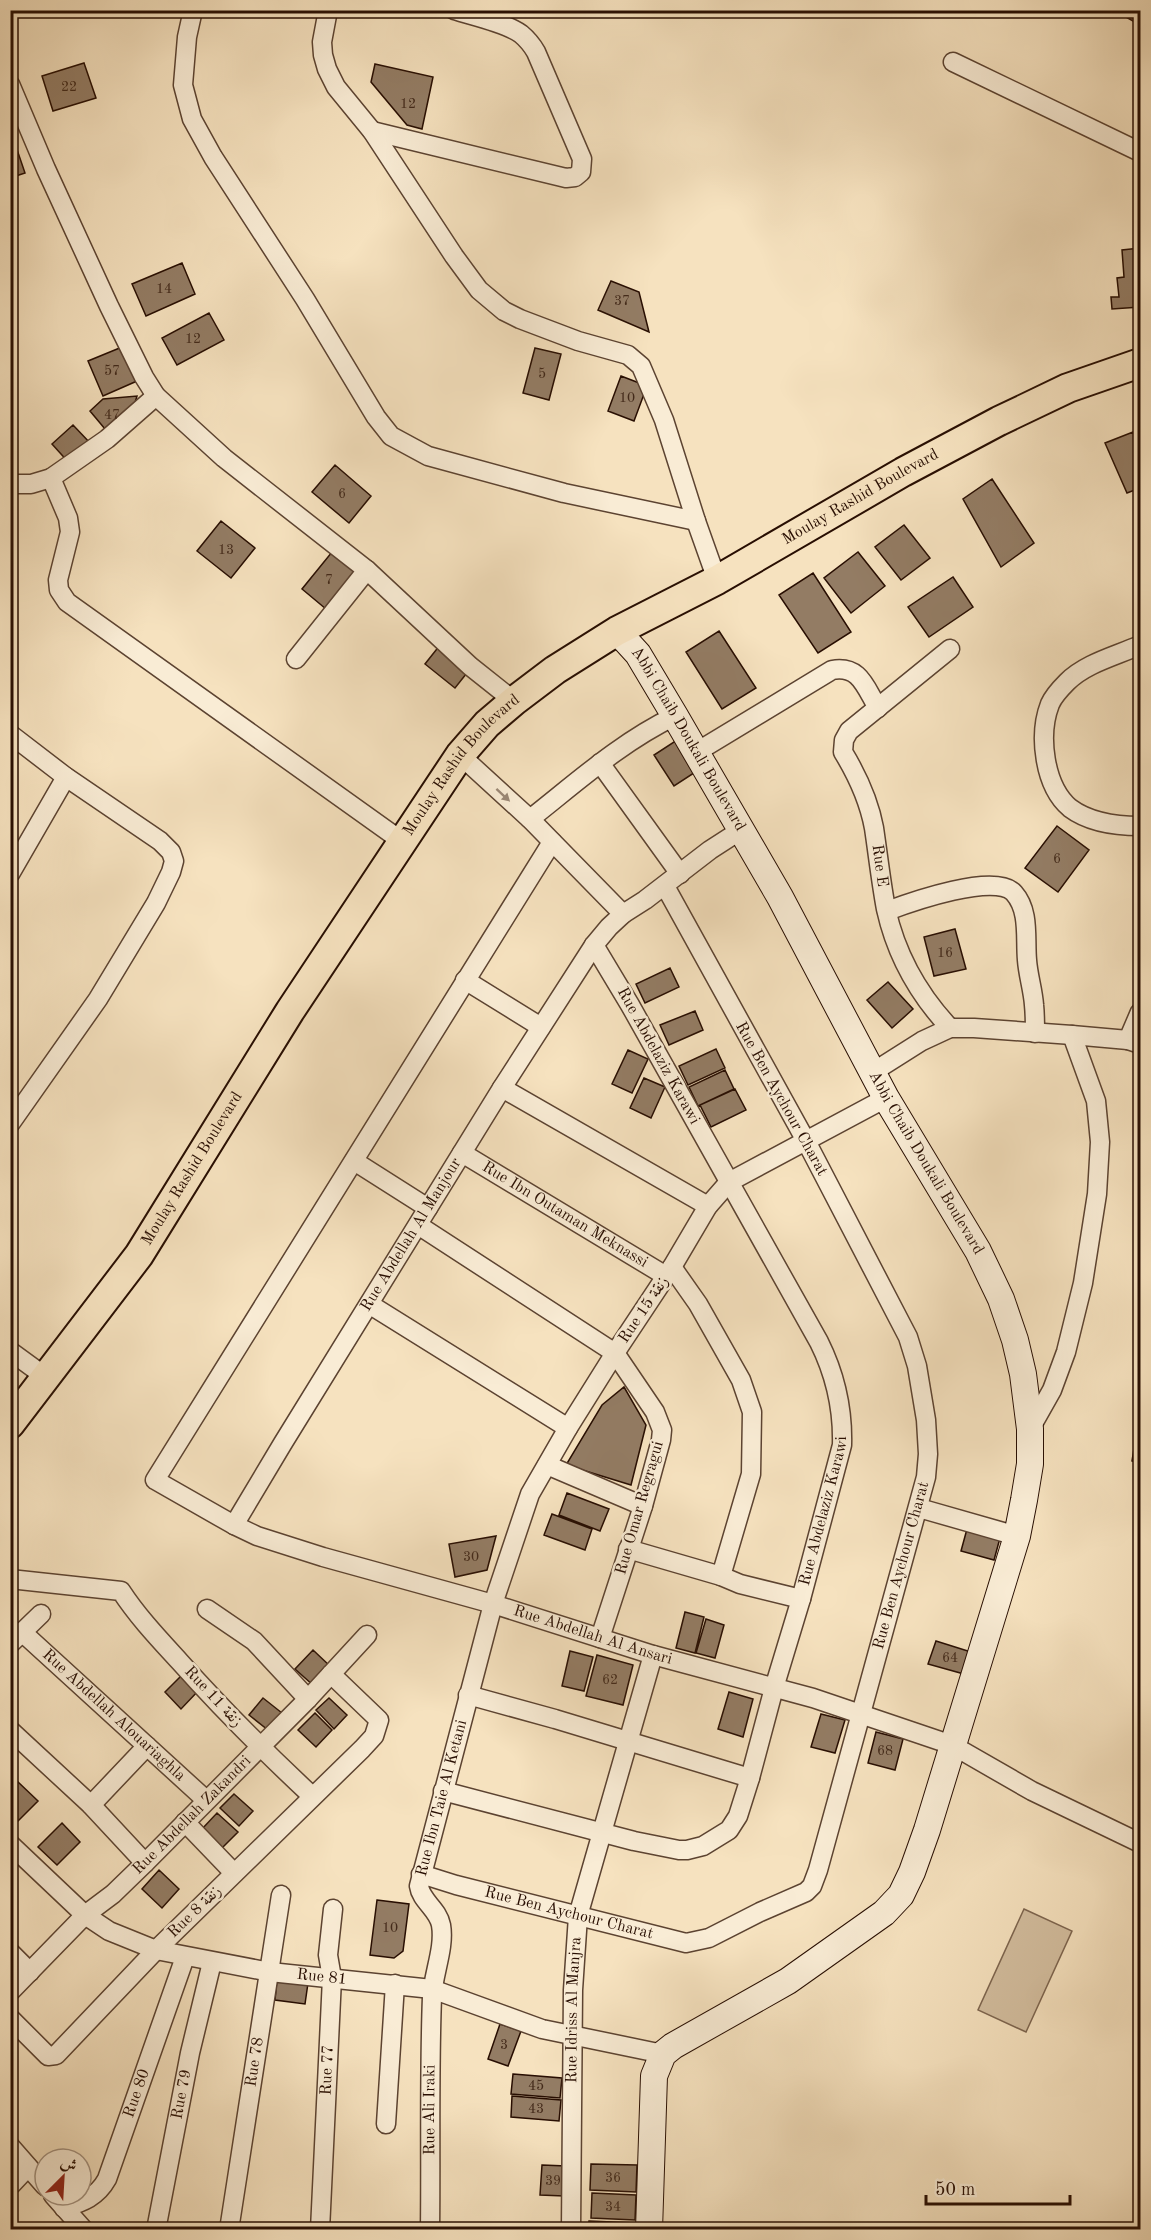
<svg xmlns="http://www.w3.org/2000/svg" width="1151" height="2240" viewBox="0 0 1151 2240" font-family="'Old Standard TT',Amiri,serif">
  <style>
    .green { fill: #d3be9f; stroke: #7e6650; stroke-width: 1.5 }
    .building { fill: #937c64; stroke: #280e02; stroke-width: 1.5 }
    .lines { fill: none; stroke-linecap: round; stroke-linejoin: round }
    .street-casing { stroke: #5c4331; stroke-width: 21 }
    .secondary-casing { stroke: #280e02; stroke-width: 28 }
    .primary-casing { stroke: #280e02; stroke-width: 32 }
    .street { stroke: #f9ecd5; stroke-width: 18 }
    .secondary { stroke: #f9ecd5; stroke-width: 26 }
    .primary { stroke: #f6e2bf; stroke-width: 28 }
    .oneway { fill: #9b8876 }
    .labels { text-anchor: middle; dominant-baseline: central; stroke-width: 5; stroke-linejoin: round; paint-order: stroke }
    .number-label { font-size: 14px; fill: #432a1a }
    .street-label { font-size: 16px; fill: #280e02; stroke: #f9ecd5 }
  </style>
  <rect width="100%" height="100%" fill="#f6e2bf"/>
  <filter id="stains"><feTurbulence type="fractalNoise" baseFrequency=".00333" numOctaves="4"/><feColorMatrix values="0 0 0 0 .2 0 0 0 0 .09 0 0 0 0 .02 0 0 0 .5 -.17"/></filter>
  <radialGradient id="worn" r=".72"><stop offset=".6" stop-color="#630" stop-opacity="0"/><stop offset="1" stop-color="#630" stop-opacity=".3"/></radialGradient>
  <path class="green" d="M1024,1909l48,22 -46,101 -48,-22z"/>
  <path class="building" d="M1127,10h13v15l-16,-9z
    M84,63l12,35 -43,13 -11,-35z
    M375,64l58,13 -11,52 -15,-4 -36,-43z
    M10,129l15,44 -15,5z
    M1140,248v59l-28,2 -1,-12h8l-2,-19 7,-1 -2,-27z
    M182,263l13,31 -49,22 -14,-32z
    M611,281l28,11 10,40 -51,-22z
    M209,313l15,27 -47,25 -15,-27z
    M122,347l15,34 -34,15 -15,-35z
    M535,348l26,6 -12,46 -26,-7z
    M621,376l26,10 -13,35 -26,-10z
    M137,396l-7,23 -20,16 -20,-24 13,-12z
    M73,425l18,19 -21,20 -18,-20z
    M1133,432l7,18v38l-13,5 -22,-50z
    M335,465l36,31 -22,27 -37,-31z
    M992,479l42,64 -33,24 -38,-68z
    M221,521l34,27 -24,30 -34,-27z
    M904,525l26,33 -29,22 -26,-33z
    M332,552l24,20 -30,37 -24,-20z
    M858,552l27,34 -34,27 -27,-35z
    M813,573l38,59 -33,21 -39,-58z
    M953,577l20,30 -44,30 -21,-30z
    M719,631l37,57 -34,21 -36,-57z
    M440,645l30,24 -15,19 -30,-24z
    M677,740l20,31 -23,15 -20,-31z
    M1057,826l32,24 -31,42 -33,-24z
    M955,929l11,40 -32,7 -10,-39z
    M670,968l9,19 -34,16 -9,-19z
    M888,982l25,27 -21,19 -25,-28z
    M695,1011l8,19 -34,15 -9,-20z
    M716,1049l9,19 -37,17 -9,-19z
    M628,1050l20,9 -16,34 -20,-9z
    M725,1070l9,19 -36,17 -9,-19z
    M644,1078l21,9 -14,31 -21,-10z
    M735,1089l11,21 -35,17 -11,-22z
    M624,1387l22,38 -15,60 -65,-20 36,-60z
    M1140,1412v51l-8,-2z
    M567,1493l42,16 -9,22 -41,-16z
    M552,1514l40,15 -7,21 -41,-15z
    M967,1529l33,9 -6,22 -33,-9z
    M496,1536l-9,34 -32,7 -6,-33z
    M685,1612l19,5 -9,36 -19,-5z
    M706,1619l18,6 -9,33 -19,-5z
    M936,1641l35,11 -7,22 -36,-10z
    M313,1650l18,17 -17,19 -19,-17z
    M570,1651l23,6 -9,34 -22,-5z
    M597,1655l36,10 -10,40 -37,-9z
    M183,1674l16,16 -18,19 -16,-17z
    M729,1692l24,7 -10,38 -25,-8z
    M263,1698l19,15 -14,17 -19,-15z
    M329,1698l18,17 -13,14 -18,-19z
    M315,1713l17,17 -16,17 -18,-17z
    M821,1714l24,6 -10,33 -24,-6z
    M876,1732l27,7 -8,31 -27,-7z
    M17,1781l21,20 -24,24 -4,-4v-33z
    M234,1794l19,17 -14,15 -19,-18z
    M217,1813l21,19 -16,16 -20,-19z
    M62,1823l18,19 -23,23 -19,-18z
    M159,1870l20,19 -17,19 -20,-19z
    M377,1900l32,4 -6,47 -9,7 -24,-3z
    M277,1979l31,4 -3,21 -30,-4z
    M500,2024l21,7 -13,35 -20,-7z
    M513,2074l49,4 -2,20 -49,-4z
    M512,2096l49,4 -2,21 -48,-4z
    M591,2164l46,1 -1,27 -46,-2z
    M542,2165l24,1 -2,30 -24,-1z
    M592,2193l44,2 -1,25 -44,-2z
    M589,2221l46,2v7h-47z"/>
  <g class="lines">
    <g class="street-casing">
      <g id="street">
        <path d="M193,10l-6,27 -4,48 9,34 21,38 92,142 71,118 15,19 37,20 136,37 132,28"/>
        <path d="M328,10l-6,32 1,13 4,14 9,18 36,44 82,125 25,34 25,21 16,8 58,22 50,14 13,11 23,54 32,101 21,59"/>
        <path d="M953,62l187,90"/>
        <path d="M10,84l36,85 63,137 35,71 12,19 68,62 143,112 103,96 44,35"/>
        <path d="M372,131l194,47 9,-1 6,-5 1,-13 -46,-107c-4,-7 -9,-13 -15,-18 -15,-11 -48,-18 -67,-24"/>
        <path d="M51,478l17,40 2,14 -12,48 1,10 8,12 336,240"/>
        <path d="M10,484h21l20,-6 56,-39 49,-43"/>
        <path d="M1140,645c-24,11 -54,18 -73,37 -6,6 -14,15 -17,22 -12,31 -6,82 20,104 20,15 47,18 70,18"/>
        <path id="s1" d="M950,649l-101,82 -5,9 -1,12c14,23 26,49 31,76 4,27 7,54 12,81 10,45 33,86 64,119"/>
        <path d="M296,659l71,-89"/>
        <path d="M10,734l56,43 94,64 11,11 3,9 -3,11 -15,31 -58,96 -88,125"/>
        <path d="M695,753l137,-83c28,-5 33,17 46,38"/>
        <path d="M460,755l70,64 93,95"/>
        <path d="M600,763l80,111"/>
        <path d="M530,819c47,-37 91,-77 145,-103"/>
        <path id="s2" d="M552,842l-397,638 79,45 23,11 66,21 170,47 160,51 160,43 139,47 80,46 108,52"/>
        <path d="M10,874l56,-97"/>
        <path d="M887,911c24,-9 109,-39 127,-18 16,18 11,45 13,67 1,15 6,30 7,45 1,9 1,19 1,28"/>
        <path d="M465,980l76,47"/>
        <path d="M1128,1040l12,-28"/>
        <path d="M873,1072l49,-31 28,-13h24l98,7 56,5 12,4"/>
        <path d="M502,1088l206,118"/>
        <path id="s3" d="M462,1153l204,123"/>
        <path d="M354,1161l74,47"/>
        <path d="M418,1225l197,128 40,59 7,18 -1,10 -18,66 -43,132"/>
        <path d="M672,1267l26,37 43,76 11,32 -1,62 -30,102 19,8 61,15"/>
        <path d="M369,1304l199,124"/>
        <path d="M10,1351l37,27"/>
        <path d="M1030,1429l22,-39 14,-38 17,-69 14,-89 3,-52 -4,-41 -24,-66"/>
        <path d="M547,1465l96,41"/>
        <path d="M919,1508l98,28"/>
        <path id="s4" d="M234,1525l49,-82 219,-355 92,-143 15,-18 14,-13 22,-14 65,-50 31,-20"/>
        <path d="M628,1549l93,27"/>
        <path d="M10,1579l111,12c17,26 38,48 59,71 42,47 86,91 132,134"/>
        <path d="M207,1609l47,32 54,58"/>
        <path id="s5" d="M22,1632l184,168"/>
        <path d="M10,1644l31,-30"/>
        <path d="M468,1695l87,24 195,59"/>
        <path d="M10,1730l81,75 54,58"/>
        <path id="s6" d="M443,1791l191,50 45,9h8l16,-4 26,-16 9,-14 12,-38 24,-90 27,-89 41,-154c1,-37 -7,-71 -23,-103l-189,-337 -36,-60"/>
        <path d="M91,1805l56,-59"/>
        <path d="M185,1822l49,51"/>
        <path id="s7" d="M10,1844l75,71 24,16 47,19 114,22 162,17 110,40 121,25"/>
        <path id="s8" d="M421,1874l35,11 230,58 23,-5 51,-26 46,-20 6,-6 6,-16 108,-393 2,-23 -2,-34 -9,-54 -9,-29 -102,-196 -141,-255"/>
        <path d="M10,1952l20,20"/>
        <path id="s9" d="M10,1992l75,-77 28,-21 32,-31 163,-164 59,-64"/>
        <path d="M10,2018l38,38 8,-1 100,-105 206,-201 12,-13 5,-16 -48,-46"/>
        <path d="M386,2124l9,-140"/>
        <path d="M10,2146l35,40"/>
        <path d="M10,2186l18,-19"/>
        <path d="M53,2195l31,35"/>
        <path id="s10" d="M64,2208c19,-6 33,-11 43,-29l78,-222"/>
        <path id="s11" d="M156,2230l34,-177 22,-91"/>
        <path id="s12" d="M229,2230l52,-335"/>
        <path id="s13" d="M320,2230l12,-252 -4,-23 5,-46"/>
        <path id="s14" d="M430,2230c1,-78 -1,-156 2,-233 1,-23 13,-49 9,-72 -3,-16 -20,-24 -22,-39l74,-282 37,-110 38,-66 47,-75 57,-86 36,-61 21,-24 157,-84"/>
        <path id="s15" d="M571,2230l2,-240 5,-74 75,-261"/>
      </g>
    </g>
    <g class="secondary-casing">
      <g id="secondary">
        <path id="s16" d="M617,631l21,23 37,62 105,181 106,201 92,153 23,48 14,41 8,34 7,55v35l-6,36 -7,36 -90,294 -15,42 -11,23 -17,18 -96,68 -115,65 -10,8 -9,22 -5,154"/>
      </g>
    </g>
    <g class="primary-casing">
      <g id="primary">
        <path id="s17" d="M10,1424l129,-169 151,-244 170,-256 27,-31 27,-23 41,-31 62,-39 100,-51 186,-108 96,-51 69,-33 72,-25"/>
      </g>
    </g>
    <use href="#street" class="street"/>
    <use href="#secondary" class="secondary"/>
    <use href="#primary" class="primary"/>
  </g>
  <defs><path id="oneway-solid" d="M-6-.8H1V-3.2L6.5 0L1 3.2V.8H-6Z" transform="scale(1.5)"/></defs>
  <use class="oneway" href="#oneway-solid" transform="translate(503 795) rotate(43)"/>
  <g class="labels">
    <g class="number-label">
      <text x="69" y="87">22</text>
      <text x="408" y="104">12</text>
      <text x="164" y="289">14</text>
      <text x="622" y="301">37</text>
      <text x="193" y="339">12</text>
      <text x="112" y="371">57</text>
      <text x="542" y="374">5</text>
      <text x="627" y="398">10</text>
      <text x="112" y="415">47</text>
      <text x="342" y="494">6</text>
      <text x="226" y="550">13</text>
      <text x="329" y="580">7</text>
      <text x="1057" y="859">6</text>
      <text x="945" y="953">16</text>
      <text x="471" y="1557">30</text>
      <text x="950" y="1658">64</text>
      <text x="610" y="1680">62</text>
      <text x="885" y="1751">68</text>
      <text x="390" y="1928">10</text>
      <text x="504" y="2045">3</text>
      <text x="536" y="2086">45</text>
      <text x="536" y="2109">43</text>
      <text x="613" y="2178">36</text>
      <text x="553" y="2181">39</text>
      <text x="613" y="2207">34</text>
    </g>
    <g class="street-label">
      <text stroke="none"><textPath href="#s17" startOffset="1286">Moulay Rashid Boulevard</textPath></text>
      <text stroke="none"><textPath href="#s16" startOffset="130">Abbi Chaib Doukali Boulevard</textPath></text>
      <text stroke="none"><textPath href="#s17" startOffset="800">Moulay Rashid Boulevard</textPath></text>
      <text stroke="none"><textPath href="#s1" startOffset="273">Rue E</textPath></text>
      <text transform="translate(658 1056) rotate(61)">Rue Abdelaziz Karawi</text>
      <text transform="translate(781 1099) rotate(61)">Rue Ben Aychour Charat</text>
      <text stroke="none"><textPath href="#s16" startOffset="616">Abbi Chaib Doukali Boulevard</textPath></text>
      <text stroke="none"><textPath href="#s17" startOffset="314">Moulay Rashid Boulevard</textPath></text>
      <text stroke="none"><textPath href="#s3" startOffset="120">Rue Ibn Outaman Meknassi</textPath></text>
      <text stroke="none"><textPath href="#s4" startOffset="340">Rue Abdellah Al Manjour</textPath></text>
      <text transform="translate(644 1310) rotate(-56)">Rue 15 زنقة</text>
      <text transform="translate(640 1508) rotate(-74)">Rue Omar Regragui</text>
      <text stroke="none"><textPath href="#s6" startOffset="632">Rue Abdelaziz Karawi</textPath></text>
      <text stroke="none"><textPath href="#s8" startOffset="746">Rue Ben Aychour Charat</textPath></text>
      <text stroke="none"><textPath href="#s2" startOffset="1218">Rue Abdellah Al Ansari</textPath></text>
      <text transform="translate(213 1697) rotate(47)">Rue 11 زنقة</text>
      <text stroke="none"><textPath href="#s5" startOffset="124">Rue Abdellah Alouariaghla</textPath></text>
      <text stroke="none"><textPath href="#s14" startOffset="442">Rue Ibn Taie Al Ketani</textPath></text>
      <text stroke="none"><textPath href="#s9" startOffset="254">Rue Abdellah Zakandri</textPath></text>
      <text transform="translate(195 1912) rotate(-44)">Rue 8 زنقة</text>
      <text stroke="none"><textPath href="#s8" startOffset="153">Rue Ben Aychour Charat</textPath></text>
      <text stroke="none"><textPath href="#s7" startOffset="351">Rue 81</textPath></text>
      <text stroke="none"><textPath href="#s15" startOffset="220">Rue Idriss Al Manjra</textPath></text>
      <text stroke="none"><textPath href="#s12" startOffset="170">Rue 78</textPath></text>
      <text stroke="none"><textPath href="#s13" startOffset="160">Rue 77</textPath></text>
      <text stroke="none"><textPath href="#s10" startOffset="144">Rue 80</textPath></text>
      <text stroke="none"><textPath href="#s11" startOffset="138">Rue 79</textPath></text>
      <text stroke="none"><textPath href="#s14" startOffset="120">Rue Ali Iraki</textPath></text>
    </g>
  </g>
  <rect width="1151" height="2240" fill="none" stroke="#f6e2bf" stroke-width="36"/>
  <rect x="12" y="12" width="1127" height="2216" fill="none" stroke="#280e02" stroke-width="3"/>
  <rect x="18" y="18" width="1115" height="2204" fill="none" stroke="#280e02" stroke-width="1.5"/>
  <g transform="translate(63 2177) rotate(24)"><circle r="28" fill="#f9ecd5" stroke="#a59381" stroke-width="1.5"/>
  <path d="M0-4.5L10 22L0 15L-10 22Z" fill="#8f2418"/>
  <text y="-9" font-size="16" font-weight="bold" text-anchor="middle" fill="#280e02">ش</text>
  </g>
  <path d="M926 2195v9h144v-9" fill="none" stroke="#280e02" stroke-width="3"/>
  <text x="935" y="2195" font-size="18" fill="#280e02" stroke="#f9ecd5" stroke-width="4.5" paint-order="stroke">50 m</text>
  <rect width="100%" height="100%" filter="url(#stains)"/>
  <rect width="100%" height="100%" fill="url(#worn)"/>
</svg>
